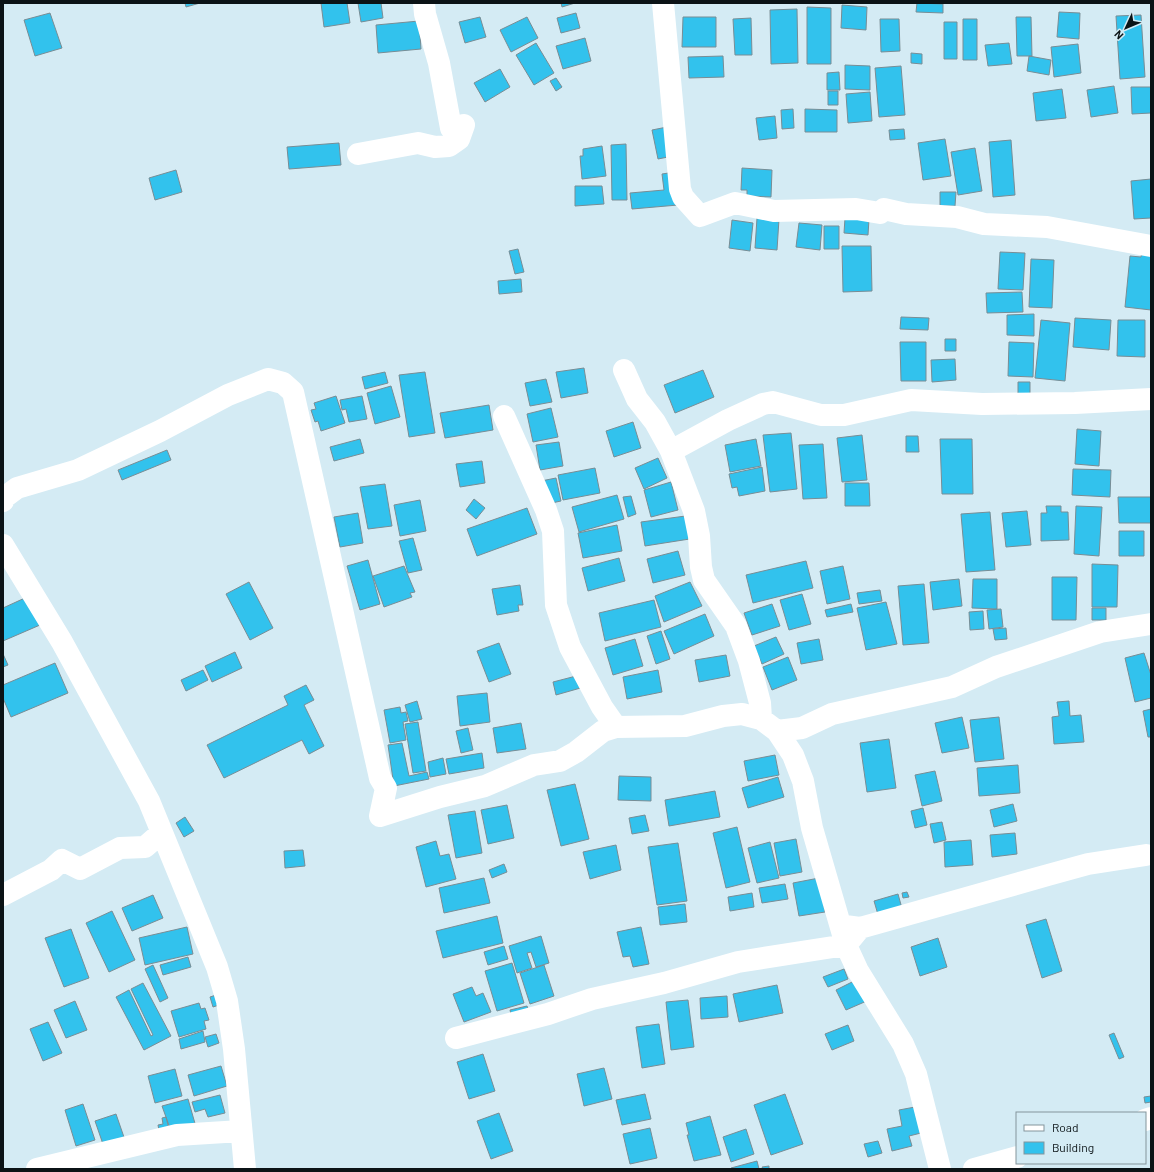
<svg xmlns="http://www.w3.org/2000/svg" width="1154" height="1172" viewBox="0 0 1154 1172" font-family="Barlow,sans-serif">
  <style>
    .building { fill: #32c2ed; stroke: #788d95 }
    .lines { fill: none; stroke-linecap: round; stroke-linejoin: round }
    .minor { stroke: #fff; stroke-width: 22 }
    .highway { stroke: #fff; stroke-width: 22 }
  </style>
  <rect width="100%" height="100%" fill="#d4ebf4"/>
  <path class="building" d="M185,3h15l-14,4z
    M321,3h26l3,20 -26,4z
    M358,3h23l2,15 -22,4z
    M561,3h14l-13,4z
    M917,3l26,1v9l-27,-1z
    M842,5l25,2 -1,23 -25,-2z
    M807,7l24,1v56h-24z
    M797,9l1,54 -27,1 -1,-54z
    M1059,12l21,1 -1,26 -22,-2z
    M50,13l12,35 -27,8 -11,-36z
    M576,13l4,15 -19,5 -4,-15z
    M1141,15l4,62 -25,2 -4,-63z
    M480,17l6,20 -21,6 -6,-21z
    M527,17l11,21 -27,14 -11,-22z
    M683,17h33v30h-34z
    M1016,17h15l1,39h-15z
    M751,18l1,37h-17l-2,-36z
    M880,19h19l1,32 -19,1z
    M963,19h14v41h-14z
    M419,21l2,28 -43,4 -2,-28z
    M944,22h13v37h-13z
    M585,38l6,23 -28,8 -7,-23z
    M536,43l18,30 -20,12 -18,-30z
    M1009,43l3,21 -24,2 -3,-21z
    M1078,44l3,29 -27,4 -3,-30z
    M911,53l11,1v10l-11,-1z
    M723,56l1,21 -35,1 -1,-21z
    M1029,56l22,4 -2,15 -22,-4z
    M845,65l25,1v24l-25,-1z
    M901,66l4,49 -26,2 -4,-49z
    M500,69l10,18 -25,15 -11,-19z
    M839,72l1,18h-13v-17z
    M556,78l6,9 -6,4 -6,-10z
    M1114,86l4,27 -27,4 -4,-27z
    M1131,87h20v26l-19,1z
    M1062,89l4,29 -30,3 -3,-28z
    M828,91h10v14h-10z
    M870,92l2,29 -24,2 -2,-29z
    M793,109l1,19 -12,1 -1,-19z
    M805,109l32,1v22h-32z
    M775,116l2,22 -18,2 -3,-22z
    M667,127l6,29 -15,3 -6,-29z
    M904,129l1,10 -15,1 -1,-10z
    M945,139l6,37 -28,4 -5,-37z
    M1011,140l4,55 -22,2 -4,-55z
    M339,143l2,22 -52,4 -2,-22z
    M626,144l1,56h-15l-1,-55z
    M602,146l4,30 -24,3 -2,-23h3v-7z
    M975,148l7,43 -24,4 -7,-43z
    M742,168l30,2 -1,27 -24,-1v-6h-6z
    M176,170l6,22 -27,8 -6,-22z
    M675,172l3,33 -46,4 -2,-16 34,-3 -2,-16z
    M1151,179v39l-17,1 -3,-38z
    M575,186h27l2,18 -29,2z
    M940,192h16l-1,14h-15z
    M757,218l22,1 -2,31 -22,-2z
    M845,218l24,1 -1,16 -24,-2z
    M732,220l21,3 -3,28 -21,-3z
    M799,223l23,2 -2,25 -24,-3z
    M824,226h15v23h-15z
    M842,246h29l1,45 -29,1z
    M518,249l6,23 -9,2 -6,-23z
    M1142,251l9,1v58l-26,-3 5,-51 11,1z
    M1000,252l25,1 -2,37 -25,-1z
    M1031,259l23,1 -2,48 -23,-1z
    M521,279l1,13 -23,2 -1,-13z
    M1022,292l1,20 -36,1 -1,-20z
    M1034,314v22l-27,-1v-20z
    M901,317l28,1 -1,12 -28,-1z
    M1075,318l36,2 -2,30 -36,-3z
    M1041,320l29,3 -5,58 -30,-3z
    M1118,320h27v37l-28,-1z
    M945,339h11v12h-11z
    M900,342h26v39h-25z
    M1009,342l25,1 -1,34 -25,-1z
    M955,359l1,21 -24,2 -1,-22z
    M584,368l4,25 -27,5 -5,-26z
    M703,370l11,27 -39,16 -11,-28z
    M385,372l3,11 -23,6 -3,-12z
    M425,372l10,61 -26,4 -10,-62z
    M546,379l6,23 -22,4 -5,-23z
    M1018,382h12v12h-12z
    M391,386l9,31 -25,7 -8,-31z
    M336,396l9,27 -24,8 -3,-10 -3,1 -4,-12 5,-1 -2,-6z
    M362,396l5,23 -18,3 -3,-13 -4,1 -2,-10z
    M489,405l4,25 -48,8 -5,-25z
    M551,408l7,29 -25,5 -6,-28z
    M633,422l8,26 -27,9 -8,-26z
    M1077,429l24,2 -2,35 -24,-2z
    M791,433l6,56 -27,3 -7,-57z
    M862,435l5,45 -25,2 -5,-44z
    M906,436h12l1,16h-13z
    M360,439l4,14 -30,8 -4,-14z
    M756,439l5,27 -31,6 -5,-27z
    M940,439h32l1,55h-31z
    M559,442l4,24 -23,4 -4,-25z
    M823,444l4,54 -24,1 -4,-54z
    M167,450l4,10 -49,20 -4,-10z
    M658,458l9,20 -23,11 -9,-21z
    M482,461l3,22 -25,4 -4,-23z
    M762,467l3,24 -26,5 -2,-9 -5,1 -3,-14z
    M595,468l5,25 -37,7 -5,-25z
    M1073,469l38,1 -1,27 -38,-2z
    M556,478l5,23 -14,3 -6,-23z
    M671,482l7,28 -27,7 -7,-27z
    M845,483h24l1,23h-25z
    M385,484l7,42 -24,3 -8,-42z
    M617,495l7,24 -45,13 -7,-25z
    M631,496l5,18 -8,3 -5,-20z
    M1118,497h33v26h-32z
    M474,499l11,9 -9,11 -10,-9z
    M420,500l6,31 -26,5 -6,-31z
    M1046,506h15v6h7l1,28 -28,1v-28h6z
    M1076,506l26,1 -3,49 -25,-2z
    M527,508l10,26 -60,22 -10,-27z
    M1027,511l4,34 -25,2 -4,-34z
    M990,512l5,58 -29,2 -5,-58z
    M358,513l5,30 -23,4 -6,-30z
    M693,515l3,23 -51,8 -4,-24z
    M617,525l5,26 -39,7 -5,-25z
    M1119,531h25v25h-25z
    M413,538l9,32 -14,3 -9,-32z
    M678,551l7,24 -32,8 -6,-24z
    M619,558l6,23 -37,10 -6,-23z
    M368,560l12,44 -20,6 -13,-44z
    M806,561l7,27 -60,15 -7,-28z
    M1092,564l26,1 -1,42h-25z
    M404,566l11,26 -5,1 2,4 -28,10 -11,-31z
    M843,566l7,33 -23,5 -7,-33z
    M1052,577h25l-1,43h-24z
    M959,579l3,27 -29,4 -3,-28z
    M973,579h24v30l-25,-1z
    M249,582l24,46 -23,12 -24,-46z
    M690,582l12,24 -38,16 -9,-26z
    M924,584l5,59 -26,2 -5,-59z
    M520,585l3,20h-5l1,6 -22,4 -5,-26z
    M880,590l2,11 -23,3 -2,-11z
    M802,594l9,30 -22,6 -9,-30z
    M27,597l13,28 -37,16v-33z
    M654,600l7,27 -56,14 -6,-28z
    M886,602l11,42 -31,6 -9,-42z
    M772,604l8,22 -28,9 -8,-22z
    M851,604l2,8 -26,5 -2,-7z
    M1092,608h14v12h-14z
    M1001,609l2,18 -14,2 -2,-19z
    M983,611l1,18 -14,1 -1,-18z
    M705,614l9,22 -40,18 -10,-23z
    M1006,628l1,11 -12,1 -2,-11z
    M661,631l9,28 -14,5 -9,-28z
    M776,637l8,17 -22,10 -8,-18z
    M635,639l8,27 -30,9 -8,-27z
    M819,639l4,21 -22,4 -4,-21z
    M499,643l12,31 -22,8 -12,-31z
    M235,652l7,16 -30,14 -7,-16z
    M1144,653l7,22v23l-16,4 -10,-44z
    M3,654l5,11 -5,2z
    M726,655l4,21 -31,6 -4,-22z
    M788,657l9,23 -25,10 -9,-23z
    M55,663l13,30 -57,24 -8,-19v-13z
    M203,670l5,10 -22,11 -5,-11z
    M658,670l4,22 -35,7 -4,-22z
    M580,675l4,12 -28,8 -3,-13z
    M306,685l8,15 -10,5 20,41 -15,8 -7,-14 -78,38 -17,-33 81,-40 -4,-9z
    M487,693l3,29 -30,4 -3,-30z
    M417,701l5,18 -12,3 -5,-17z
    M1069,701l1,15 11,-1 3,27 -30,2 -2,-27 7,-1 -2,-14z
    M400,707l1,6 5,-1 2,9 -5,1 3,18 -16,3 -6,-33z
    M1151,709v28h-3l-5,-26z
    M962,717l7,31 -27,5 -7,-30z
    M999,717l5,42 -29,3 -5,-42z
    M418,722l8,49 -13,2 -8,-49z
    M521,723l5,26 -29,4 -4,-25z
    M468,728l5,22 -12,3 -5,-22z
    M889,739l7,49 -29,4 -7,-49z
    M402,743l7,33 18,-4 2,7 -35,7 -6,-41z
    M482,753l2,15 -35,6 -3,-15z
    M775,755l4,20 -31,6 -4,-20z
    M443,758l3,16 -16,3 -2,-15z
    M1018,765l2,28 -41,3 -2,-28z
    M935,771l7,30 -20,5 -7,-31z
    M619,776l32,1v24l-33,-1z
    M778,777l6,20 -36,11 -6,-20z
    M575,784l14,55 -28,7 -14,-56z
    M715,791l5,26 -51,9 -4,-26z
    M1013,804l4,17 -23,6 -4,-17z
    M507,805l7,33 -26,6 -7,-34z
    M923,808l4,17 -12,3 -4,-17z
    M475,811l7,42 -26,5 -8,-43z
    M645,815l4,16 -17,3 -3,-16z
    M185,817l9,14 -10,6 -8,-14z
    M942,822l4,18 -12,3 -4,-19z
    M737,827l13,55 -24,6 -13,-55z
    M1015,833l2,21 -25,3 -2,-22z
    M796,839l6,33 -22,4 -6,-33z
    M971,840l2,25 -28,2 -1,-25z
    M436,841l4,15 9,-2 7,25 -30,8 -10,-40z
    M770,842l9,36 -22,5 -9,-35z
    M678,843l9,58 -30,4 -9,-58z
    M616,845l5,25 -31,9 -7,-27z
    M303,850l2,16 -20,2 -1,-17z
    M504,864l3,8 -15,6 -3,-8z
    M484,878l6,25 -46,10 -5,-25z
    M819,878l6,34 -26,4 -6,-33z
    M785,884l3,15 -26,4 -3,-15z
    M907,892l2,5 -6,1 -1,-5z
    M752,893l2,14 -24,4 -2,-14z
    M898,894l5,18 -24,6 -5,-17z
    M153,895l10,23 -31,13 -10,-23z
    M685,904l2,18 -27,3 -2,-18z
    M112,911l23,49 -26,12 -23,-49z
    M497,916l6,27 -60,15 -7,-27z
    M1046,919l16,52 -20,7 -16,-53z
    M187,927l6,27 -48,11 -6,-27z
    M641,927l8,37 -16,3 -3,-11 -7,1 -6,-25z
    M71,929l18,49 -25,9 -19,-49z
    M541,936l8,27 -13,4 -5,-15 -4,1 5,15 -15,5 -8,-27z
    M938,938l9,29 -27,9 -9,-29z
    M504,946l4,13 -20,6 -4,-13z
    M188,957l3,10 -28,8 -3,-10z
    M512,963l12,40 -27,8 -12,-40z
    M153,965l15,33 -8,4 -15,-33z
    M544,965l10,31 -24,8 -10,-31z
    M844,969l4,10 -20,8 -5,-10z
    M858,979l11,21 -23,10 -10,-20z
    M143,983l28,53 -27,14 -28,-53 13,-7 22,46 2,-1 -22,-46z
    M777,985l6,28 -44,9 -6,-28z
    M472,987l4,9 7,-3 8,19 -27,10 -11,-28z
    M219,994l3,10 -9,3 -3,-10z
    M727,996l1,21 -27,2 -1,-21z
    M688,1000l6,47 -23,3 -5,-48z
    M75,1001l12,29 -21,8 -12,-28z
    M199,1003l2,6 4,-1 4,12 -5,1 2,8 -27,8 -8,-26z
    M527,1006l3,8 -18,5 -2,-9z
    M48,1022l14,31 -19,8 -13,-32z
    M659,1024l6,40 -23,4 -6,-41z
    M848,1025l6,16 -22,9 -7,-16z
    M203,1031l2,11 -24,7 -2,-10z
    M1114,1033l10,24 -5,2 -10,-24z
    M216,1034l3,9 -11,4 -3,-10z
    M483,1054l12,37 -26,8 -12,-37z
    M221,1066l6,20 -33,10 -6,-21z
    M604,1068l8,31 -28,7 -7,-32z
    M175,1069l7,27 -27,7 -7,-27z
    M645,1094l6,25 -29,6 -6,-25z
    M785,1094l18,50 -32,11 -17,-50z
    M220,1095l5,18 -17,4 -3,-8 -10,3 -3,-10z
    M1151,1096v6l-6,1 -1,-6z
    M188,1099l8,28 -24,7 -10,-28z
    M83,1104l12,36 -19,6 -11,-36z
    M915,1107l6,26 -12,3 3,10 -20,5 -5,-22 15,-3 -3,-16z
    M499,1113l14,38 -22,8 -14,-38z
    M116,1114l10,29 -21,7 -10,-29z
    M710,1116l11,39 -27,6 -7,-26h2l-3,-12z
    M166,1117l4,16 -10,3 -2,-11 5,-1 -1,-6z
    M650,1128l7,30 -27,6 -7,-30z
    M746,1129l8,25 -23,8 -8,-25z
    M878,1141l4,12 -14,4 -4,-13z
    M757,1161l2,8h-28v-1z
    M769,1166v3h-6l-1,-2z"/>
  <g class="lines">
    <path class="minor" d="M663,3l17,186 3,8 17,19 35,-13 39,8 82,-2 24,4 4,-4 22,5 51,3 27,7 63,3 104,19
      M358,154l60,-11 17,4 14,-1 10,-7 5,-14 -13,3 -12,-65 -14,-49 -1,-11
      M624,370l13,29 18,23 16,29 23,60 5,25 2,31 3,13 32,46 13,35 11,42 1,16
      M504,416l42,94 7,21 3,74 14,42 32,60 14,20
      M671,451l57,-31 35,-16 10,-2 48,13h23l67,-15 71,4 93,-1 76,-4
      M3,501l2,-4 12,-9 61,-18 82,-39 68,-36 40,-16 15,4 10,9 87,386 6,10 -6,28 60,-19 45,-11 49,-21 26,-4 16,-9 27,-21 13,-4 69,-1 38,-10 19,-2 19,5 16,12 16,24 10,26 9,47 34,117 12,26 45,73 13,30 24,95
      M3,545l59,97 87,159 68,166 10,34 7,48 11,120
      M777,731l25,-3 30,-14 120,-27 44,-20 104,-35 51,-8
      M3,895l48,-25 11,-10 18,9 40,-21 25,-1 16,-14
      M845,926l15,2 188,-53 40,-11 58,-9
      M456,1038l92,-24 44,-15 72,-16 74,-21 108,-17 14,-17
      M37,1169l140,-34 64,-4"/>
    <path class="highway" d="M1145,1120l6,-2
      M974,1169l43,-12"/>
  </g>
  <rect width="1154" height="1172" fill="none" stroke="#0b1316" stroke-width="8"/>
  <rect x="1016" y="1112" width="130" height="52" fill="#d4ebf4" stroke="#84959b"/>
  <rect x="1024" y="1125" width="20" height="6" fill="#ffffff" stroke="#84959b"/>
  <text x="1052" y="1132" font-size="12" fill="#0b1316">Road</text>
  <rect x="1024" y="1142" width="20" height="12" fill="#32c2ed" stroke="#84959b"/>
  <text x="1052" y="1152" font-size="12" fill="#0b1316">Building</text>
  <g transform="translate(1126 28) rotate(226)" stroke="#d4ebf4" stroke-width="3" paint-order="stroke">
  <path d="M0-3L7 15L0 10L-7 15Z" fill="#0b1316"/>
  <text y="-6" font-size="11" font-weight="bold" text-anchor="middle" fill="#0b1316">N</text>
  </g>
</svg>
